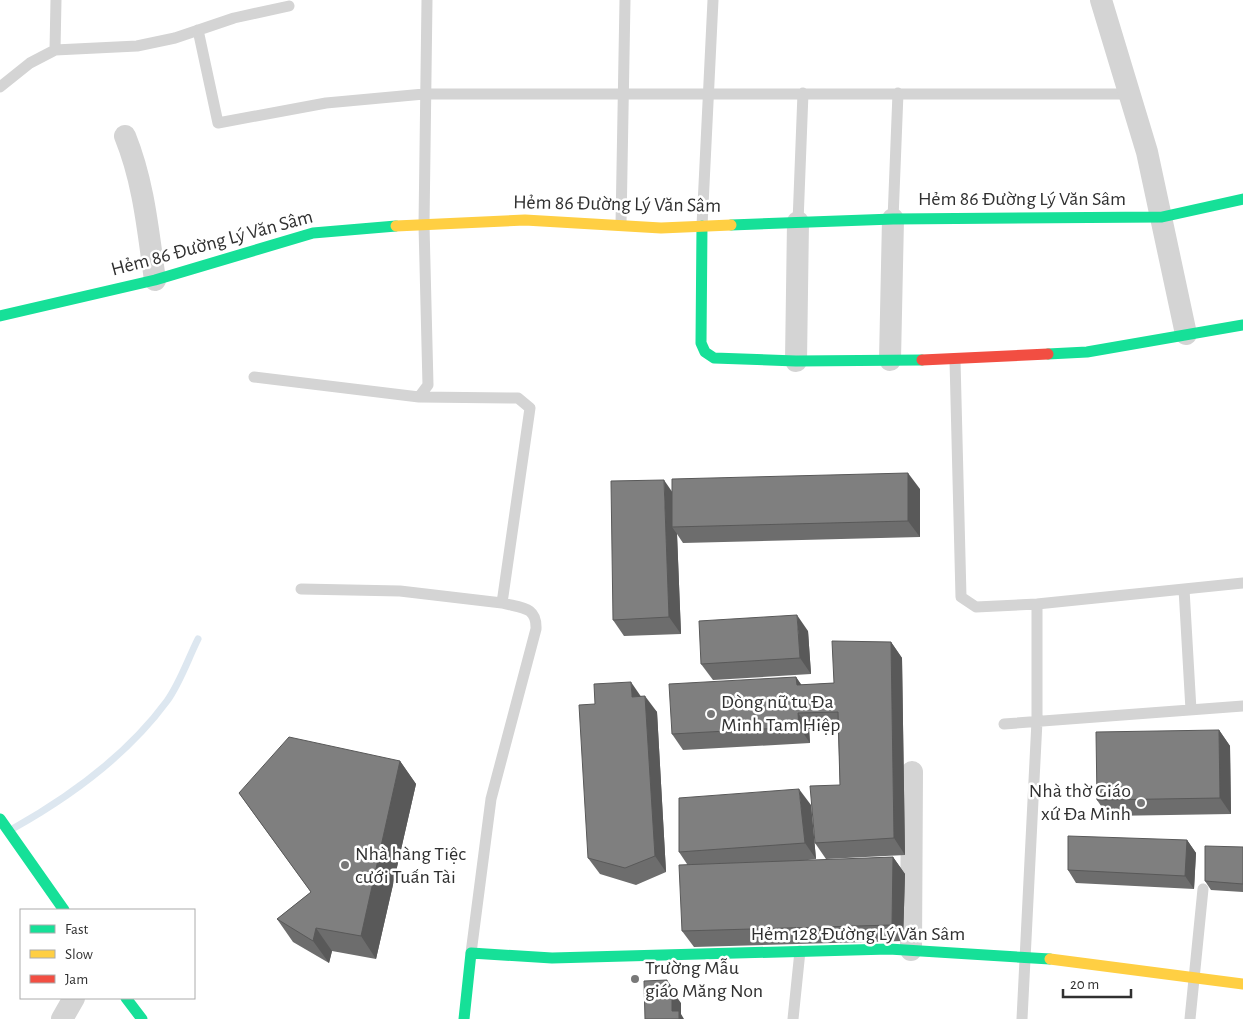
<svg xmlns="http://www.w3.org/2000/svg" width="1243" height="1019" viewBox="0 0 1243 1019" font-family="'Alegreya Sans',sans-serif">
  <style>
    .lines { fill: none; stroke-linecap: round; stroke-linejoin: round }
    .stream { stroke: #dde7f0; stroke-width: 7 }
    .lane { stroke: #d4d4d4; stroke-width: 11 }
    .street { stroke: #d4d4d4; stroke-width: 22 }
    .fast { stroke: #16e098; stroke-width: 11 }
    .slow { stroke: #ffcf43; stroke-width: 11 }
    .jam { stroke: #f24e42; stroke-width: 11 }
    .wall { fill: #6d6d6d }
    .shaded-wall { fill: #595959 }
    .building { fill: #7f7f7f; stroke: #595959 }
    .poi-dot { fill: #787878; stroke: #fff; stroke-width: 2 }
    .labels { text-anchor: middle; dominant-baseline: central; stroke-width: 5; stroke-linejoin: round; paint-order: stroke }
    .street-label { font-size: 20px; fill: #303030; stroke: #fff }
    .poi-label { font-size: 20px; fill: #303030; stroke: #fff; text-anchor: start }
  </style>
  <rect width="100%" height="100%" fill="#fff"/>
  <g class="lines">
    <path class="stream" d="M14,828c57,-32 114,-74 153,-127 13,-18 21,-42 31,-62"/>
    <path class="lane" d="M198,30l20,93 108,-20 98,-9h707
      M55,50l1,-50
      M0,87l30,-24 25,-13 82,-4 38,-8 59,-20 55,-12
      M893,219l5,-126
      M798,222l5,-129
      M621,225l4,-225
      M702,226l11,-226
      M955,360l6,237 15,10 61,-3 206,-21
      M254,377l165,20 9,-12 -4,-160 3,-225
      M419,397l99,1 12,10 -28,195c19,5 35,3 34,26l-45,170 -20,154
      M301,589l99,2 102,12
      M1184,589l7,121
      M1004,724l239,-18
      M793,1019l7,-68
      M1022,1019l15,-298v-117
      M1190,1019l13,-130"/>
    <path class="street" d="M1101,0l46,152 39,182
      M125,136c19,47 23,95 30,144
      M890,360l3,-141
      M796,361l2,-139
      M911,950l1,-178
      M62,1019l12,-21"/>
    <path class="fast" d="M731,225l162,-6 269,-2 81,-18
      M702,226l-1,117 4,9 9,6 82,3 126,-1
      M0,316l155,-36 158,-47 83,-7
      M1048,354l39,-2 156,-27
      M0,819l64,91
      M126,998l16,21
      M464,1019l7,-66 81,5 337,-9 161,10"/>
    <path class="slow" d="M396,226l129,-6 136,8 70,-3
      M1050,959l193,25"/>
    <path class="jam" d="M922,360l126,-6"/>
  </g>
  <path class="wall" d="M920,489v48l-237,6 -6,-9 4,100 -57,2 -11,-16 59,-129z
    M808,631l3,43 -98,6 -12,-16z
    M891,642l11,16 3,197 -79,4 -11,-16 25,-58 -2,-57 -29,1 1,14 -127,7 -11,-16 124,-57 5,8 33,-2z
    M641,696l16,16 9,160 -30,13 -36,-11 -12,-16 7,-154z
    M1219,730l11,16 1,68 -123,2 -11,-16z
    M400,761l16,23 -40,175 -44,-8 -3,12 -36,-21 -16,-23 34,-27 -72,-99z
    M811,805l5,54 -16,2 93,-4 12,17 -2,67 -209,6 -12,-16 5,-67 -8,-12z
    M1187,840l9,13 -2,36 -118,-6 -8,-13z
    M1243,847v45l-32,-2 -6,-9z"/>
  <path class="shaded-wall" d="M908,473l12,16v48l-12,-16z
    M664,480l11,16 -3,31 5,7 4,100 -12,-17z
    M797,615l11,16 3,43 -11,-16z
    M891,642l11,16 3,197 -11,-17z
    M796,677l12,17 -11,-9z
    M631,682l11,16 -10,-1z
    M645,696l12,16 9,160 -11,-16z
    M798,713l11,16 1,14 -11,-16z
    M1219,730l11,16 1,68 -11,-16z
    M400,761l16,23 -40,175 -15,-23z
    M799,789l12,16 5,54 -11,-16z
    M1187,840l9,13 -2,36 -9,-13z
    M893,857l12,17 -2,67 -11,-16z
    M316,928l16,23 -3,12 -16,-22z
    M667,980l9,13v3l5,7v11l3,5h-6l-6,-8 -5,-22z"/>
  <path class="building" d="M908,473v48l-236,6v-48z
    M664,480l5,137 -56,3 -2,-139z
    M797,615l3,43 -99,6 -2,-43z
    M832,641l59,1 3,196 -79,5 -5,-57 30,-1 -2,-73 -40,1 1,14 -127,7 -3,-50 127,-7 1,8 37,-2z
    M631,682l1,15 13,-1 10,160 -30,12 -37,-10 -9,-153 16,-1 -1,-20z
    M1219,730l1,68 -123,2 -1,-68z
    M289,737l111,24 -39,175 -45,-8 -3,13 -36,-22 34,-27 -72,-99z
    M799,789l6,54 -126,9v-54z
    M1068,836l119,4 -2,36 -117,-6z
    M1205,846l38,1v37l-38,-3z
    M893,857l-1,68 -210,6 -3,-66z
    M667,980v9l5,2v20h7v8h-34l-1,-38z"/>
  <g class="poi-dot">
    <circle cx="711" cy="714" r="5"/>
    <circle cx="1141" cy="803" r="5"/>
    <circle cx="345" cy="865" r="5"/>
    <circle cx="635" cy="979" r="5"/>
  </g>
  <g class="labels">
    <g class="street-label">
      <text x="1022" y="199">Hẻm 86 Đường Lý Văn Sâm</text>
      <text transform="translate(617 204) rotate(1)">Hẻm 86 Đường Lý Văn Sâm</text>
      <text transform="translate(212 243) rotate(-15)">Hẻm 86 Đường Lý Văn Sâm</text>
      <text x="858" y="934">Hẻm 128 Đường Lý Văn Sâm</text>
    </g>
    <g class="poi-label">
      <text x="721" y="702">Dòng nữ tu Đa<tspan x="721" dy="23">Minh Tam Hiệp</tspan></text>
      <text x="1131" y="791" text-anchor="end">Nhà thờ Giáo<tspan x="1131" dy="23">xứ Đa Minh</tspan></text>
      <text x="355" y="854">Nhà hàng Tiệc<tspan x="355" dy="23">cưới Tuấn Tài</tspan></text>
      <text x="645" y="968">Trường Mẫu<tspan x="645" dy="23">giáo Măng Non</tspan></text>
    </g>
  </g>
  <rect x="20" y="909" width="175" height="90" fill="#ffffff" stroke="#acacac"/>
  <rect x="30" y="925" width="25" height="8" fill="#16e098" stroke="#acacac"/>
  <text x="65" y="934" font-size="15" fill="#303030">Fast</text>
  <rect x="30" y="950" width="25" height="8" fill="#ffcf43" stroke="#acacac"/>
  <text x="65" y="959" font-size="15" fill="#303030">Slow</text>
  <rect x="30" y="975" width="25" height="8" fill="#f24e42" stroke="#acacac"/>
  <text x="65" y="984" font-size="15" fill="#303030">Jam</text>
  <path d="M1063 989v8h68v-8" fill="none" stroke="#303030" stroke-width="2.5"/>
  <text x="1070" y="989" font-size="15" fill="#303030" stroke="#ffffff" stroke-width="4" paint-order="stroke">20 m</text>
</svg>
